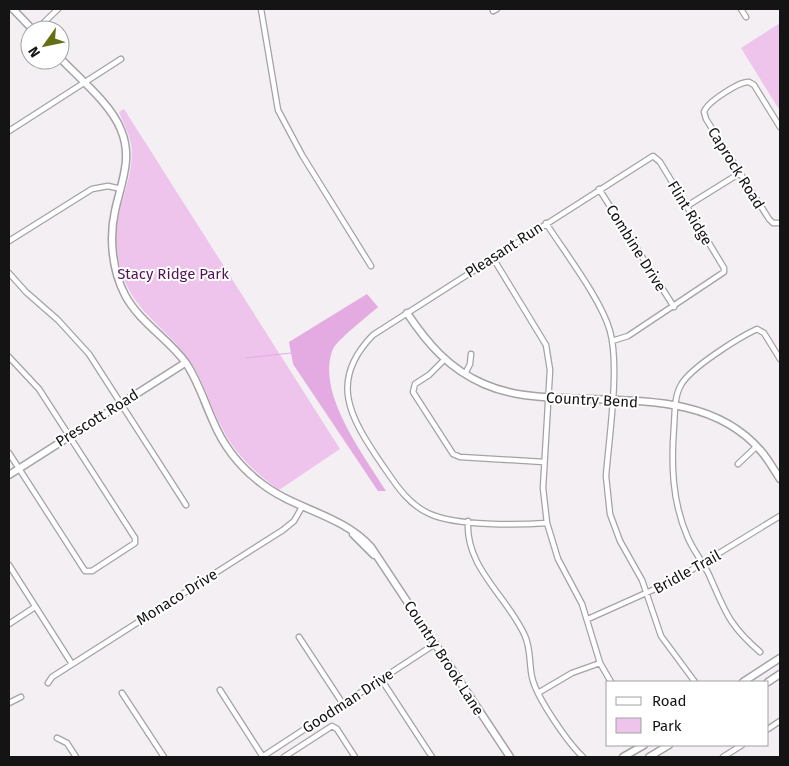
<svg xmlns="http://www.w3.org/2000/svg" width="789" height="766" viewBox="0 0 789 766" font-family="'Fira Sans',sans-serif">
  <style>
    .green { fill: #eec4ec }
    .water { fill: #e3abe2 }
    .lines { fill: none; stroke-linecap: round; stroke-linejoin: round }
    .stream { stroke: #e3abe2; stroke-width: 1 }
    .street-casing { stroke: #a5a2a5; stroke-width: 7 }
    .secondary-casing { stroke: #a5a2a5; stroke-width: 9 }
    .street { stroke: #fff; stroke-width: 4.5 }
    .secondary { stroke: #fff; stroke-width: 6 }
    .labels { text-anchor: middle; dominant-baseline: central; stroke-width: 4; stroke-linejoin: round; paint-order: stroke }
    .street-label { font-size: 15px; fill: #151415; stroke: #fff }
    .park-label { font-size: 15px; fill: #551356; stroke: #fff }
  </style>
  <rect width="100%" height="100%" fill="#f3eff3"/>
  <path class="green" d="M780,23v88l-39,-63z
    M124,109l216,340 -61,41c-24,-17 -45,-37 -58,-64 -10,-19 -16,-40 -27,-59 -32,-49 -70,-54 -78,-122 -3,-35 20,-66 15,-101 -2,-11 -8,-21 -12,-32z"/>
  <path class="water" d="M367,294l11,13c-9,8 -41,33 -45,42 -18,43 31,106 53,142h-8l-85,-127 -4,-22z"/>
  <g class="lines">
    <path class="stream" d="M246,358l45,-5"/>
    <g class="street-casing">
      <path id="street" d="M261,9l17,101 24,45 69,111
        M741,9l5,8
        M493,11l4,-2
        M36,30l22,-21
        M780,127l-26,-42 -5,-3c-9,-1 -42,20 -45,30l2,7 63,100 4,4h7
        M9,131l112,-72
        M599,189l75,118
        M687,206l53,-33
        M546,223c19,30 55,76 64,108 10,36 -1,106 -4,145l4,38 10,27 22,39 19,56 34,46
        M9,241l83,-52 16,-3 13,3
        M493,258l53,87 4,25 -7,118 4,35 11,36 24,45 18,59 11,19
        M9,273l17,19 32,28 31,34 97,151
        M9,357l30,32 96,149v5l-43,28h-7l-76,-118
        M445,359l-16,16 -14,9 -2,8 40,62 7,3 84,5
        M465,374l5,-10 1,-10
        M738,464l19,-18
        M468,521c-3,47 40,76 57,115 6,13 4,28 7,41 4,20 36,66 51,80
        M547,523c-29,2 -90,3 -117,-9 -23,-10 -35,-31 -49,-51 -31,-46 -53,-82 -8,-128l280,-179 7,6 64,106v4l-96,64 -16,5
        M9,565l63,99
        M588,619l87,-39 105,-64
        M9,624l26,-17
        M299,637l44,67
        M760,652c-31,-27 -34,-39 -50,-75 -6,-14 -16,-25 -22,-39 -16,-36 -17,-74 -14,-112 1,-13 0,-29 7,-41 9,-17 57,-47 76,-56l7,4 16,26
        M381,679l51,78
        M48,683l4,-6 231,-147 11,-9 8,-14
        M220,690l43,67
        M122,693l42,64
        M538,693l34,-20 28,-10
        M9,703l12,-6
        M768,729l12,-8
        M57,738l10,5 9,14
        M262,757l173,-113
        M284,757l48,-31 5,3 18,28
        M723,757l19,-12"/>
    </g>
    <g class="secondary-casing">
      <path id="secondary" d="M13,9l20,21
        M60,58c19,20 51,46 61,72 12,28 0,53 -6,81 -6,27 -3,59 10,84 15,28 43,43 61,68 12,18 18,38 27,58 10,24 27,46 48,62 34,27 80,31 110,64l139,210
        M407,313c20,30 42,56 77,71 25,11 51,13 78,14 68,4 150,-5 199,53 7,8 13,19 19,28
        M9,475l176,-112
        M353,534l21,21
        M743,682l37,-24
        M768,682l12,-8
        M623,757l21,-12
        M649,757l20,-12"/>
    </g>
    <use href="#street" class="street"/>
    <use href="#secondary" class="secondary"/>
  </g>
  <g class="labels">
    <g class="street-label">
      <text transform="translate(736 168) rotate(58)">Caprock Road</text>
      <text transform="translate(690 213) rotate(59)">Flint Ridge</text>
      <text transform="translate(636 248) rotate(58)">Combine Drive</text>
      <text transform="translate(504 250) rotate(-33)">Pleasant Run</text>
      <text transform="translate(592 400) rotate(3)">Country Bend</text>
      <text transform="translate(97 418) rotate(-32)">Prescott Road</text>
      <text transform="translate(687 572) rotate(-29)">Bridle Trail</text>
      <text transform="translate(177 597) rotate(-32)">Monaco Drive</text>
      <text transform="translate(444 658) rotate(57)">Country Brook Lane</text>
      <text transform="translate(348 701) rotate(-33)">Goodman Drive</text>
    </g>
    <g class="park-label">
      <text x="173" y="274">Stacy Ridge Park</text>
    </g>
  </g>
  <rect width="789" height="766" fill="none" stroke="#151415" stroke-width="20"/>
  <rect x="606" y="681" width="162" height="65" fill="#ffffff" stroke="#a1a1a1"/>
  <rect x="616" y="697" width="25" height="8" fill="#ffffff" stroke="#a1a1a1"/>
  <text x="652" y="706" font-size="15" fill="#151415">Road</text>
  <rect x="616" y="718" width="25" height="15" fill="#eec4ec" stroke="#a1a1a1"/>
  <text x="652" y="731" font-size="15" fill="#151415">Park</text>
  <g transform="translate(45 45) rotate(237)"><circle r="24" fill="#ffffff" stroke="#a1a1a1"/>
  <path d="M0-4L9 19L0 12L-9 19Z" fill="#666e14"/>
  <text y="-8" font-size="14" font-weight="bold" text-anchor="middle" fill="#151415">N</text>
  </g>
</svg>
